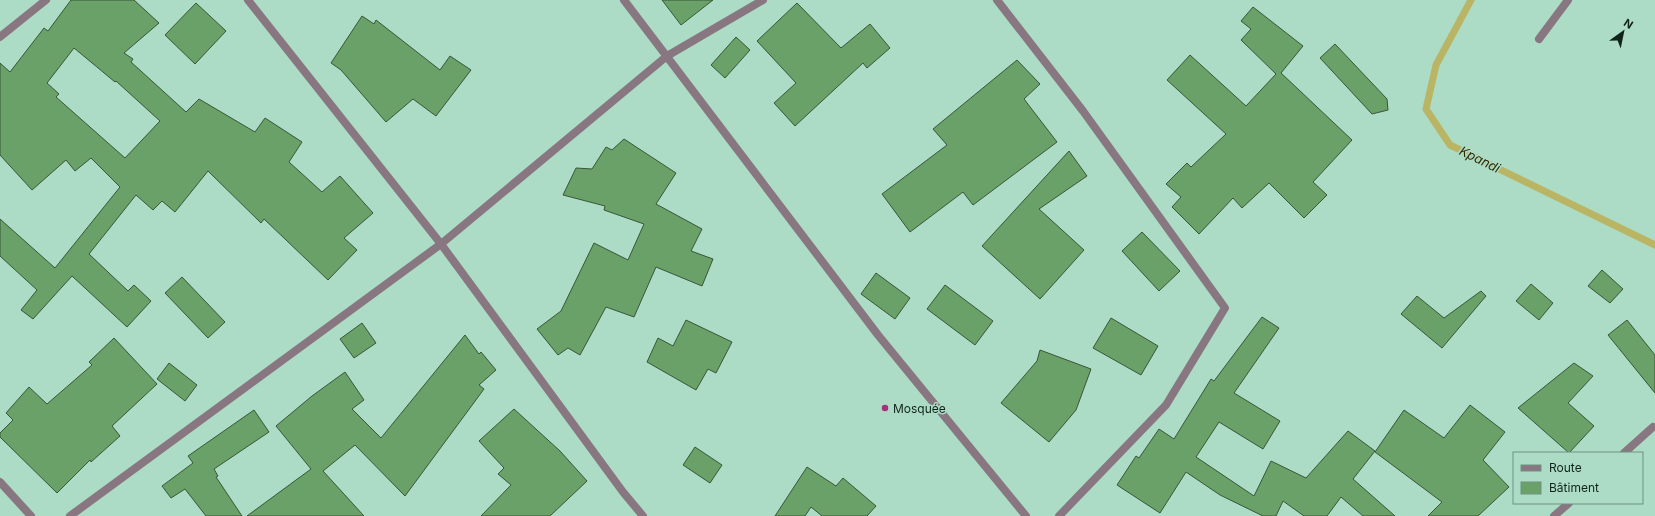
<svg xmlns="http://www.w3.org/2000/svg" width="1655" height="516" viewBox="0 0 1655 516" font-family="Inter,sans-serif">
  <style>
    .lines { fill: none; stroke-linecap: round; stroke-linejoin: round }
    .stream { stroke: #bab465; stroke-width: 7 }
    .building { fill: #69a169; stroke: #395639; fill-rule: evenodd }
    .lane { stroke: #887680; stroke-width: 8 }
    .street { stroke: #887680; stroke-width: 8 }
    .poi-dot { fill: #a92e80; stroke: #acdcc5; stroke-width: 1.5 }
    .labels { text-anchor: middle; dominant-baseline: central; stroke-width: 3; stroke-linejoin: round; paint-order: stroke }
    .poi-label { font-size: 12px; fill: #11241c; stroke: #acdcc5; text-anchor: start }
    .water-label { font-size: 13px; font-style: italic; fill: #2f2c08; stroke: #acdcc5 }
  </style>
  <rect width="100%" height="100%" fill="#acdcc5"/>
  <g class="lines">
    <path class="stream" d="M1471,0l-35,65 -10,44 24,36 205,100"/>
  </g>
  <path class="building" d="M71,0h63l25,23 -35,30 9,6 -2,3 55,50 13,-13 56,33 10,-14 37,24 -13,20 33,30 18,-16 33,37 -29,25 13,12 -29,30 -64,-61 -3,4 -53,-52 -33,41 -13,-11 -9,9 -17,-15 -47,59 39,37 6,-6 17,16 -24,26 -55,-51 -39,43 -12,-9 16,-20 -37,-34v-37l55,49 65,-81 -29,-29 -16,13 -9,-11 -34,30 -32,-35v-92l10,9 34,-44 4,3zM74,48l41,34 1,-1 44,40 -35,37 -69,-61 3,-3 -12,-11z
    M662,0h51l-32,25z
    M196,3l30,28 -31,33 -30,-29z
    M797,3l44,45 29,-24 20,24 -23,20 -4,-5 -68,63 -21,-23 22,-20 -39,-42z
    M1253,7l50,39 -22,27 71,67 -39,42 14,13 -23,23 -35,-35 -27,25 -9,-10 -34,36 -27,-27 9,-10 -15,-13 21,-21 4,4 35,-33 -59,-54 23,-25 56,51 30,-32 -35,-34 10,-11 -10,-8z
    M362,16l12,8 2,-4 64,50 10,-14 21,14 -35,46 -23,-17 -27,23 -45,-52 -10,-7z
    M736,37l14,13 -25,28 -14,-13z
    M1335,44l52,55 1,11 -16,4 -52,-56z
    M1017,60l23,24 -16,15 33,43 -84,63 -10,-13 -53,40 -28,-38 65,-49 -14,-16z
    M624,139l52,34 -20,31 46,25 -11,22 22,8 -11,27 -46,-19 -22,50 -28,-10 -26,48 -12,-7 -10,7 -21,-26 24,-18 33,-68 34,17 16,-36 -40,-14 1,-4 -42,-11 13,-27 16,1 14,-22 6,3z
    M1069,151l18,25 -48,33 45,41 -44,49 -58,-53z
    M1142,232l38,39 -21,20 -37,-40z
    M1602,270l21,19 -13,14 -22,-17z
    M876,273l34,25 -15,21 -34,-25z
    M182,277l43,45 -17,16 -43,-45z
    M1531,284l22,19 -14,17 -23,-19z
    M945,285l48,36 -18,24 -48,-36z
    M1481,291l5,5 -44,52 -41,-34 16,-18 27,22z
    M1262,317l17,11 -45,65 46,28 -17,28 -44,-27 -23,35 58,39 17,-35 35,17 42,-47 27,20 -22,28 42,37h-32l-22,-19 -14,19h-23l-21,-15 -7,15h-13l-43,-21 -34,-23 -26,41 -43,-28 19,-29 3,2 20,-29 15,10 37,-60 3,2z
    M1111,318l47,28 -17,29 -48,-27z
    M686,320l46,22 -16,31 -8,-4 -12,21 -49,-28 11,-24 15,8z
    M1627,320l28,35v38l-47,-58z
    M362,323l14,20 -22,15 -14,-19z
    M465,335l14,19 2,-2 15,18 -17,15 5,4 -79,107 -50,-51 -32,26 41,45h-117l64,-47 -35,-43 36,-30 33,-24 19,28 -12,9 29,29z
    M114,338l43,46 -45,42 8,10 -29,26 -1,-2 -33,33 -57,-56v-4l13,-13 -7,-7 23,-26 18,17 45,-39 -3,-3z
    M1040,350l51,19 -15,41 -27,32 -48,-39 36,-42z
    M169,363l28,22 -12,16 -28,-22z
    M1574,363l19,13 -25,27 26,23 -25,27 -51,-45z
    M1470,405l35,27 -22,28 26,27 -31,29h-50l14,-14 -67,-50 29,-42 40,28z
    M514,409l46,42 27,30 -37,35h-69l30,-31 -13,-11 6,-6 -25,-27z
    M254,410l15,22 -55,37 4,7 -2,1 26,39h-36l-21,-27 -14,9 -9,-12 31,-23 -5,-7z
    M695,447l27,18 -12,18 -27,-18z
    M807,467l29,19 7,-8 33,28 -9,10h-45l-11,-9 -6,9h-30z"/>
  <g class="lines">
    <path class="lane" d="M0,37l46,-37"/>
    <path class="street" d="M248,0l193,244 182,248 20,24
      M624,0l254,335 148,181
      M997,0l86,111 142,197 -59,97 -107,111
      M1539,39l29,-39
      M1624,453l29,-26
      M0,482l31,34
      M70,516l371,-272 226,-188 96,-56
      M1554,516l15,-13"/>
  </g>
  <circle class="poi-dot" cx="885" cy="408" r="4"/>
  <g class="labels">
    <g class="poi-label">
      <text x="893" y="408">Mosquée</text>
    </g>
    <g class="water-label">
      <text transform="translate(1480 159) rotate(26)">Kpandi</text>
    </g>
  </g>
  <rect x="1513" y="452" width="130" height="52" fill="#acdcc5" stroke="#6e9281"/>
  <rect x="1521" y="465" width="20" height="6" fill="#887680" stroke="#6e9281"/>
  <text x="1549" y="472" font-size="12" fill="#11241c">Route</text>
  <rect x="1521" y="482" width="20" height="12" fill="#69a169" stroke="#6e9281"/>
  <text x="1549" y="492" font-size="12" fill="#11241c">Bâtiment</text>
  <g transform="translate(1623 32) rotate(33)" stroke="#acdcc5" stroke-width="3" paint-order="stroke">
  <path d="M0-3L7 15L0 10L-7 15Z" fill="#11241c"/>
  <text y="-6" font-size="11" font-weight="bold" text-anchor="middle" fill="#11241c">N</text>
  </g>
</svg>
